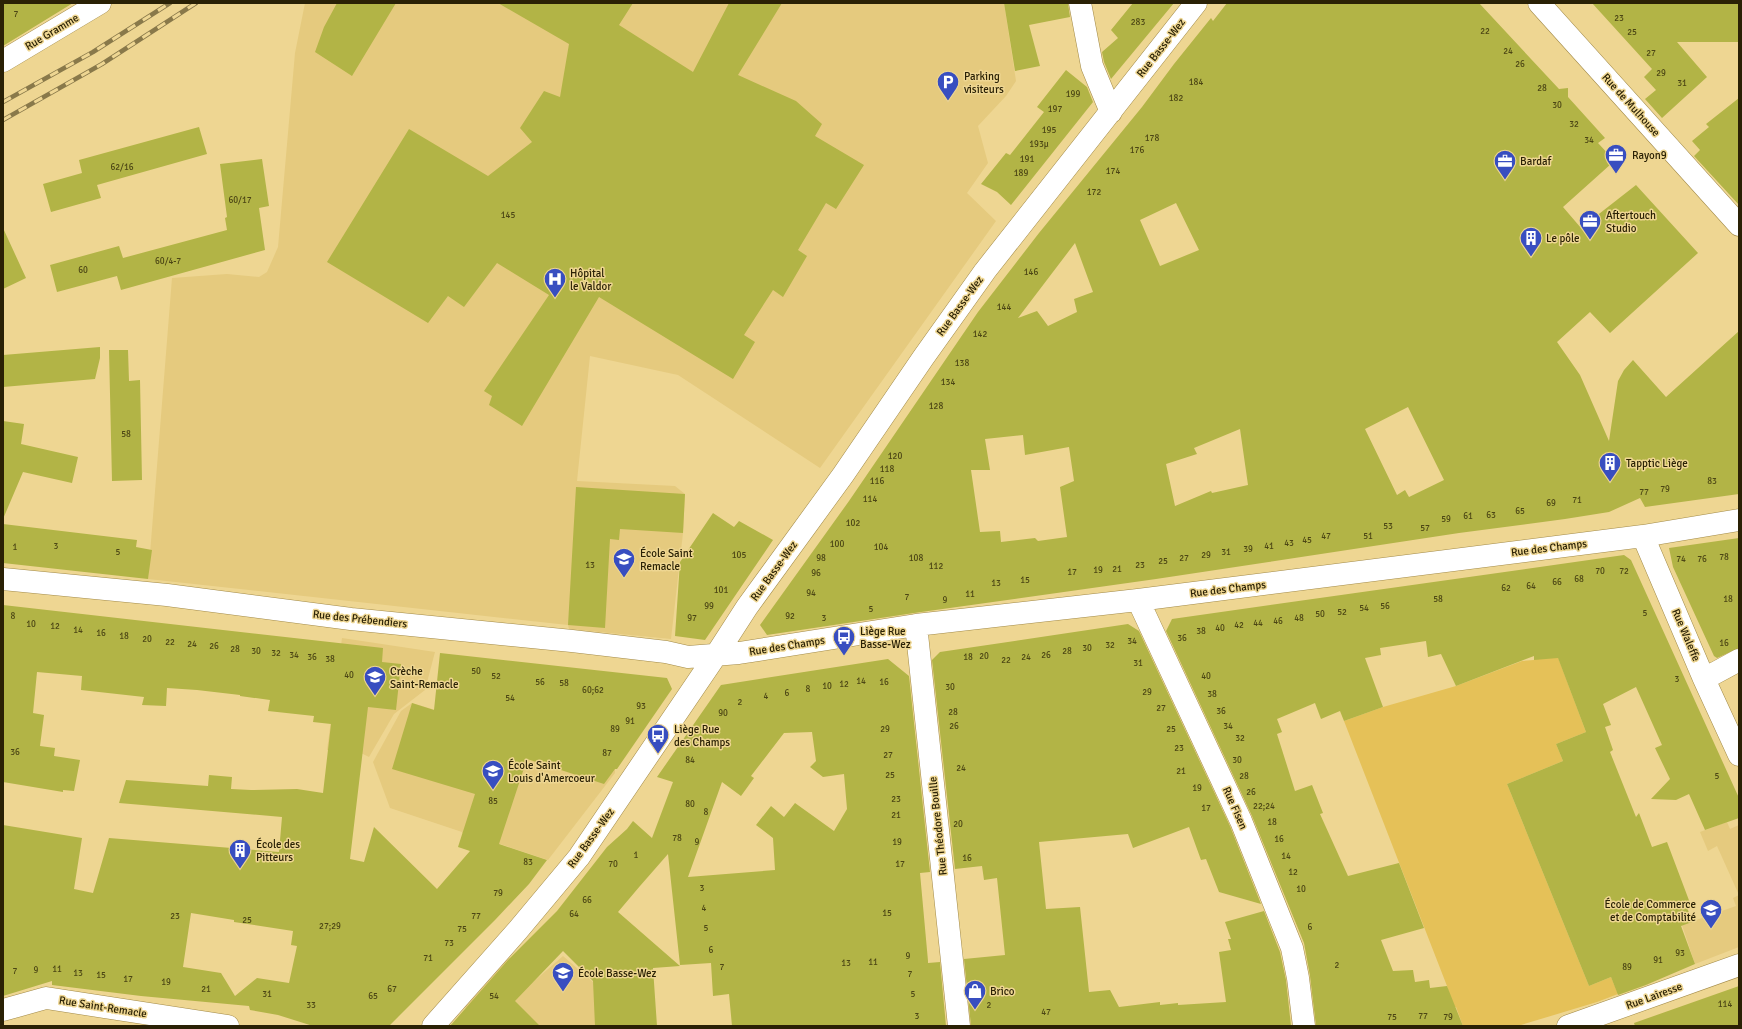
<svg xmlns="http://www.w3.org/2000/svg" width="1742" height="1029" viewBox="0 0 1742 1029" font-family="Signika,sans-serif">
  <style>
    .built { fill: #e5ca7e }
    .green { fill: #e5c158 }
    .building { fill: #b2b446; fill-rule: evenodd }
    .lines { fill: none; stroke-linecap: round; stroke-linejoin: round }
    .street-casing { stroke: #a28a48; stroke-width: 23 }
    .street { stroke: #fff; stroke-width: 22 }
    .rail-casing { stroke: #89794a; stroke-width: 4.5 }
    .rail { stroke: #eed692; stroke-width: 3; stroke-dasharray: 9; stroke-linecap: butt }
    .labels { text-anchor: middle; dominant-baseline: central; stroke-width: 3; stroke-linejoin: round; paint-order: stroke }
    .number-label { font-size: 9px; fill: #4c4615 }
    .street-label { font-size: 11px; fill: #2a2105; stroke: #eed692 }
    .poi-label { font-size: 11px; fill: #2a2105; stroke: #eed692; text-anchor: start }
  </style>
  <rect width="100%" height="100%" fill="#eed692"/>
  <path class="built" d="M305,3h699l12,78 -10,15 -28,30 10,37 -21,30 29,28 -176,247 -142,-93 -88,-19 -13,125 98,5 10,8 -2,39 -12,106 -102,-10 -1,-4 -420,-46 24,-301 55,-4 32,3 8,-5 11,-25 17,-194z
    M342,638l93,14 -10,38 -31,24 -25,43 -6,-3 -36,-4z
    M412,703l87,26 95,32 21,8v4l-67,87 -48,-16 -1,1 -37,-12v-1l-72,-24 -17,-46 28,-51z
    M1727,822l3,7 9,-4v70l-22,-49 -9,5 -8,-19z
    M1739,895v52l-44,17 -13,-39 54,-19 -3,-8z
    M508,956l25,26 30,-26 30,26 20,44h-128l-22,-21z"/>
  <path class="green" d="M1556,652l30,80 -30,12 7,17 -56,23 82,202 22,-9 7,17 -21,8 -76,23 -58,1 -7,-19h-3l-6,-21 -103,-265 39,-14 73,-21 66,-25 12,-1z"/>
  <path class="building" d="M3,3h70l-70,43z
    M337,3h59l-44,73 -37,-24 9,-25z
    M498,3h135l-14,22 74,47 36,-69h53l-44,72 58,26 26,23 -7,12 49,29 -28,44 -10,-6 -28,47 9,6 -24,41 -10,-7 -29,45 11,7 -22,37 -134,-82 -77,129 -33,-21 3,-9 -8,-5 65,-96 -52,-32 -33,44 -16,-11 -20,27 -101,-61 82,-133 79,47 44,-34 -12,-14 24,-37 16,6 9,-53z
    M1004,3h64l2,14 -41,8 11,41 -25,5z
    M1133,3h41l-63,76 -7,-17 -2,-10 16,-14 -7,-8z
    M1227,3h252l80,86 9,-1v9l37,41 -7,5 13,14v7l-48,43 18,21 55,-43 62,68 -88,80 -20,-21 -33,30 23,33 29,66 9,-60 6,-11 9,-10 33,37 73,-66v163l-94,13 -5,-9 -31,14 -44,7 -106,14 -303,46 -242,34 -147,22 -7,-10 89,-124 129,-189 61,-79 103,-126 32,-43 37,-46 2,3zM1176,203l23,47 -39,16 -20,-46zM1075,243l18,49 -19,7 3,13 -29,14 -11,-15 -19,7zM1408,407l36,73 -35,17 -4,-7 -8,5 -32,-66zM1240,429l8,56 -36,8 -1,-2 -36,15 -9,-42 31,-10 -3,-6zM1023,435l2,20 44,-8 5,34 -14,6 7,50 -29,4 -3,-3 -34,4 -1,-11 -20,1 -9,-62h19l-5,-31z
    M1592,3h147v39h-62l30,35 -45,41 -17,-19 11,-9 -12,-13 8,-8z
    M1066,70l21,17 6,15 -82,103 -14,-13 -16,-8 25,-31 4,2 34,-43 -7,-5z
    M1739,98v107l-45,-49 6,-6 -8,-9 17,-14 -3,-3z
    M199,127l8,27 -110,31 4,13 -50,14 -8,-28 39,-11 -3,-13z
    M262,159l7,47 -10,2 6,42 -144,40 -4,-14 -60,16 -7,-27 69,-19 4,12 104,-28 -2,-12 2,-1 -7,-53z
    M3,228l23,50 -23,11z
    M100,347v11l-5,21 -92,8v-32z
    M109,350h19l1,31 11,-1 2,100 -30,1z
    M3,421l21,3 -3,20 57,13 -6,26 -49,-11 -20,47z
    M576,487l109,7 -2,39 -63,-4 -1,11 -9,-1 -5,89 -37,-3z
    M713,513l21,14 5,-6 34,19 -68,100 -30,-4 5,-74z
    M3,524l134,16 -1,7 16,3 -4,29 -145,-16z
    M1739,538v110l-22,10 -3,-2 -41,-89 -4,-19z
    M1624,555l7,5 108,238v20l-34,12 -16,-36 -13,6 -25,-1 19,-20 -15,-31 7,-3 -26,-58 -33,17 8,21 -6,2 8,23 -3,2 26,65 3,-4 13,34 15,-5 23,61 -4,1 6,18 -11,4 14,38 -49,21 -28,10 -7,-18 -22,9 -82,-202 56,-23 -7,-17 30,-12 -28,-74 -24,2v-4l-78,30 -15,-32 -13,3 -2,-16 -46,7 1,7 -16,3 18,49 -39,14 -4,-10 -19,8 -6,-16 -38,16 5,13 -5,2 18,57 17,-6 11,28 -3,1 28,62 51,-13 25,65 -43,12 12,31 20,-1 2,12 14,-2 1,8 17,-2 16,40h-147l-6,-50 -6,-33 -52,-127 -86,-185 6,-12z
    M3,605l380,43 -1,14 19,2 -5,46 -28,-3 -18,152 14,3 10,-35 63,62 33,-38 -12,-4 17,-53 -83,-25 20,-66 22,7 6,-57 227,25 5,11 -55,80h-2l-11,15 -77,-25 -28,85 48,16 -18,24 -34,36 -106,106h-76l-35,-11 -28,-5 -1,-4 -108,-10 -89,-11v-4l-49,15v-171l79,13 -8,51 19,4 16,-55 170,14 3,-35 -163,-14 7,-23 82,6 1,-11 23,2 -1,12 20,1 46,-1 26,4 8,-69 -18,-2 1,-6 -46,-5 2,-11 -30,-4v-1l-43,-5 -30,-2 -1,18 -24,-1 2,-8 -63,-7 1,-14 -45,-4 -4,41 11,2 -4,31 15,2 -1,8 26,4 -6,31 -11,-1v2l-60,-10zM191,913l43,7v2l59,9 -2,14 6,1 -8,37 -32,-5 -22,18 -14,-23 -38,-6z
    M1128,624l11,7 91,195 31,78 -42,-12 -13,-33 -5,1 -12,-33 -56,21 -5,-14 -89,8 7,67 34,-2 9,85 21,-2 9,17 41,-5v3l18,-2v2l48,-3 -7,-50 12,-2 -3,-11h3l-6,-17 39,-11 16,41 6,28 5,46h-320l-7,-67 41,-4 -8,-77 -13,2 -2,-14 -27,3 -23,-209 8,-8z
    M888,659l21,17 21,196 -10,1 8,88v2l12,-1 6,64h-214l-3,-32 -16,2 -2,-33 -31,2 -12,-111 -28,32 -22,26 62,54 -27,2 4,58h-62l-2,-45 -30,-30 -48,50 25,25h-90l58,-66 49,-49 50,-64 20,-18 6,-8 19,17 21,-56 -16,-5 64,-92zM812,732l4,29 -6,6 13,10 21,-3 3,35 -13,22 -39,-28 -11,14 -13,-11 -15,19 17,13 2,32 -87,7 34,-95 19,14 13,-18 -3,-2 33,-43z
    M1739,986v40h-104l-1,-3z"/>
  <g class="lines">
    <g class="street-casing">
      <path id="street" d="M1080,3l12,63 19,46
        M1539,3l200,222
        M3,61l97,-58
        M1643,536l61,143 35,76
        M3,579l164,16 184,24 221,22 94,11 22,5 51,-4 177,-28 222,-25 505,-64 96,-16
        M1138,600l103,221 51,127 6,30 6,48
        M916,625l43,401
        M1704,679l35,-19
        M3,1010l43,-12 182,28
        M433,1026l85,-96 61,-73 137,-202 31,-48 96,-132 80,-117 62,-87 211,-268
        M1568,1026l171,-61"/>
    </g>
    <use href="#street" class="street"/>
    <g class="rail-casing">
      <path id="rail" d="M3,102l90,-50 77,-49
        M3,120l99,-56 94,-61"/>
    </g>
    <use href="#rail" class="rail"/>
  </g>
  <defs>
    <g id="parking-pin" transform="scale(1.15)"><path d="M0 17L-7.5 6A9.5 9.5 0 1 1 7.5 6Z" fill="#384ec0" stroke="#eed692"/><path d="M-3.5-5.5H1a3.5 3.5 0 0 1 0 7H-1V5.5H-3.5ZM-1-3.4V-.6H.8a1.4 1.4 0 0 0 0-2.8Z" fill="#fff"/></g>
    <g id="office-pin" transform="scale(1.15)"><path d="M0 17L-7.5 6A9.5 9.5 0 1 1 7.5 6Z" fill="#384ec0" stroke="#eed692"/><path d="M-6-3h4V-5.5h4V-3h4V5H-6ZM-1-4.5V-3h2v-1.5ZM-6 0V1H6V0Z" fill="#fff"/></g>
    <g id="building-pin" transform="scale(1.15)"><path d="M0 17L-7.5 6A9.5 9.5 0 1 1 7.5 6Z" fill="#384ec0" stroke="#eed692"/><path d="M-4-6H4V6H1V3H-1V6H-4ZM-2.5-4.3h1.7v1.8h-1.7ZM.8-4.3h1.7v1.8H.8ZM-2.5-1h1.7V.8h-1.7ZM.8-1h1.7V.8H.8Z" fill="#fff"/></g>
    <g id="hospital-pin" transform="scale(1.15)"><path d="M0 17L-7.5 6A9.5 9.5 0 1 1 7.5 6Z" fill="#384ec0" stroke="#eed692"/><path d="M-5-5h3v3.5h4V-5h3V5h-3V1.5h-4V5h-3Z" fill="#fff"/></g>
    <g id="school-pin" transform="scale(1.15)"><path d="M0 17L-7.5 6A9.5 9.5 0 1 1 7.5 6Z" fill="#384ec0" stroke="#eed692"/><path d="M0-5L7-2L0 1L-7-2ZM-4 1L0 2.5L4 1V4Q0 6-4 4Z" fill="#fff"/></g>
    <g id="bus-pin" transform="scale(1.15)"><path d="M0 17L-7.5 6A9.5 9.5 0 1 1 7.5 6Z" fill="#384ec0" stroke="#eed692"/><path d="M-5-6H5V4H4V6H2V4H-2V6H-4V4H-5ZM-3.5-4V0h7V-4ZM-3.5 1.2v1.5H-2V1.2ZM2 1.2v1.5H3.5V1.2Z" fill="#fff"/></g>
    <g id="shop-pin" transform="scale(1.15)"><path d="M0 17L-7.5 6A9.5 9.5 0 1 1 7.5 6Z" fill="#384ec0" stroke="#eed692"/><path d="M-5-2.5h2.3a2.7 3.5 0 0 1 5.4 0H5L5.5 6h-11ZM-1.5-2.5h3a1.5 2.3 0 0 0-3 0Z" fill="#fff"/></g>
  </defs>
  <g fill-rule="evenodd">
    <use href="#parking-pin" x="948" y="82"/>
    <use href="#office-pin" x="1616" y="155"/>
    <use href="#office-pin" x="1505" y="161"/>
    <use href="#office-pin" x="1590" y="221"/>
    <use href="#building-pin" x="1531" y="238"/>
    <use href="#hospital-pin" x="555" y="279"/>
    <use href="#building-pin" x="1610" y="463"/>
    <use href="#school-pin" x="624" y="559"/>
    <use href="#bus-pin" x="844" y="637"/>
    <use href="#school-pin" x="375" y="677"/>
    <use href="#bus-pin" x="658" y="735"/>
    <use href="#school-pin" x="493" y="771"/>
    <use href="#building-pin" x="240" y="850"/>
    <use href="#school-pin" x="1711" y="910"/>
    <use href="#school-pin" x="563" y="973"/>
    <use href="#shop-pin" x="975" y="991"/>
  </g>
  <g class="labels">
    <g class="number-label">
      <text x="16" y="14">7</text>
      <text x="1619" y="18">23</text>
      <text x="1138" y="22">283</text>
      <text x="1485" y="31">22</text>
      <text x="1632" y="32">25</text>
      <text x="1508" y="51">24</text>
      <text x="1651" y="53">27</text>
      <text x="1520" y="64">26</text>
      <text x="1661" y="73">29</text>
      <text x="1196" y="82">184</text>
      <text x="1682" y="83">31</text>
      <text x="1542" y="88">28</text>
      <text x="1073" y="94">199</text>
      <text x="1176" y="98">182</text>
      <text x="1557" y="105">30</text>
      <text x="1055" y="109">197</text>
      <text x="1574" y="124">32</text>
      <text x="1049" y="130">195</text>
      <text x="1152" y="138">178</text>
      <text x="1589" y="140">34</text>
      <text x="1039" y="144">193µ</text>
      <text x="1137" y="150">176</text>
      <text x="1027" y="159">191</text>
      <text x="122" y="167">62/16</text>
      <text x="1113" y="171">174</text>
      <text x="1021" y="173">189</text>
      <text x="1094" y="192">172</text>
      <text x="240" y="200">60/17</text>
      <text x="508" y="215">145</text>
      <text x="168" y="261">60/4-7</text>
      <text x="83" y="270">60</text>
      <text x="1031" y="272">146</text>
      <text x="1004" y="307">144</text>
      <text x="980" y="334">142</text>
      <text x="962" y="363">138</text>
      <text x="948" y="382">134</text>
      <text x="936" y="406">128</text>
      <text x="126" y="434">58</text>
      <text x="895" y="456">120</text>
      <text x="887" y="469">118</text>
      <text x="877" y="481">116</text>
      <text x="1712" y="481">83</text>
      <text x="1665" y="489">79</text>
      <text x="1644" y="492">77</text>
      <text x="870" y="499">114</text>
      <text x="1577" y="500">71</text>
      <text x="1551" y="503">69</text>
      <text x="1520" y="511">65</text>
      <text x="1491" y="515">63</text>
      <text x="1468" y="516">61</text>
      <text x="1446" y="519">59</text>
      <text x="853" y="523">102</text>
      <text x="1388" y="526">53</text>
      <text x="1425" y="528">57</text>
      <text x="1326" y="536">47</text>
      <text x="1368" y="536">51</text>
      <text x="1307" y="540">45</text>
      <text x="1289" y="543">43</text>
      <text x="837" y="544">100</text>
      <text x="56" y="546">3</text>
      <text x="1269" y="546">41</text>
      <text x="15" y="547">1</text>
      <text x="881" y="547">104</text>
      <text x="1248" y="549">39</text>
      <text x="118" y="552">5</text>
      <text x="1226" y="552">31</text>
      <text x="739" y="555">105</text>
      <text x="1206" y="555">29</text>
      <text x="1724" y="557">78</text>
      <text x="821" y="558">98</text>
      <text x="916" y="558">108</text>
      <text x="1184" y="558">27</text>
      <text x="1681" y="559">74</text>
      <text x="1702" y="559">76</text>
      <text x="1163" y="561">25</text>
      <text x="590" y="565">13</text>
      <text x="1140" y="565">23</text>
      <text x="936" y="566">112</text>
      <text x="1117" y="569">21</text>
      <text x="1098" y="570">19</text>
      <text x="1600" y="571">70</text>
      <text x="1624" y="571">72</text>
      <text x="1072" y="572">17</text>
      <text x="816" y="573">96</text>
      <text x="1579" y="579">68</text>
      <text x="1025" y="580">15</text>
      <text x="1557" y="582">66</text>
      <text x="996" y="583">13</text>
      <text x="1531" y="586">64</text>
      <text x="1506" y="588">62</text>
      <text x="721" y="590">101</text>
      <text x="811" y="593">94</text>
      <text x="970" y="594">11</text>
      <text x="907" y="597">7</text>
      <text x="1438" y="599">58</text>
      <text x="1728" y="599">18</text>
      <text x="945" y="600">9</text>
      <text x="709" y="606">99</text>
      <text x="1385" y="606">56</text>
      <text x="1364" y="608">54</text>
      <text x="871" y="609">5</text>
      <text x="1342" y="612">52</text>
      <text x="1645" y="613">5</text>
      <text x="1320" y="614">50</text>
      <text x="13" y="616">8</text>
      <text x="790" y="616">92</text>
      <text x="692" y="618">97</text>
      <text x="824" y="618">3</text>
      <text x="1299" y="618">48</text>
      <text x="1278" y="621">46</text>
      <text x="1258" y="623">44</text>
      <text x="31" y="624">10</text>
      <text x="1239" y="625">42</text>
      <text x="55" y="626">12</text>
      <text x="1220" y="628">40</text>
      <text x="78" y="630">14</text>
      <text x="1201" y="631">38</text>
      <text x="101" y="633">16</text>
      <text x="124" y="636">18</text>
      <text x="1182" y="638">36</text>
      <text x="147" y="639">20</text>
      <text x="1132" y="641">34</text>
      <text x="170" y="642">22</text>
      <text x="1724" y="643">16</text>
      <text x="192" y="644">24</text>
      <text x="1110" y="645">32</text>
      <text x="214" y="646">26</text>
      <text x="1087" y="648">30</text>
      <text x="235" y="649">28</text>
      <text x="256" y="651">30</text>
      <text x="1067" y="651">28</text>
      <text x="276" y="653">32</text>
      <text x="294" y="655">34</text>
      <text x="1046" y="655">26</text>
      <text x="984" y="656">20</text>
      <text x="312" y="657">36</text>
      <text x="968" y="657">18</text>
      <text x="1026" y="657">24</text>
      <text x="330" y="659">38</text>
      <text x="1006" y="660">22</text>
      <text x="1138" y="663">31</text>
      <text x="476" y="671">50</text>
      <text x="349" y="675">40</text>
      <text x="496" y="676">52</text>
      <text x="1206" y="676">40</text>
      <text x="1677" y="679">3</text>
      <text x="861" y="681">14</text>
      <text x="540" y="682">56</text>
      <text x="884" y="682">16</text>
      <text x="564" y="683">58</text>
      <text x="844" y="684">12</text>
      <text x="827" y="686">10</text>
      <text x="950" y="687">30</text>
      <text x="808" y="689">8</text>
      <text x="593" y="690">60;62</text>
      <text x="1147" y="692">29</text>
      <text x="787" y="693">6</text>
      <text x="1212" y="694">38</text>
      <text x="766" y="696">4</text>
      <text x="510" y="698">54</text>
      <text x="740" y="702">2</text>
      <text x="641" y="706">93</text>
      <text x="1161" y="708">27</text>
      <text x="1221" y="711">36</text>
      <text x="953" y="712">28</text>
      <text x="723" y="713">90</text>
      <text x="630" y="721">91</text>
      <text x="954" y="726">26</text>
      <text x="1228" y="726">34</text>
      <text x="615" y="729">89</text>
      <text x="885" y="729">29</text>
      <text x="1171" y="729">25</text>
      <text x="1240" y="738">32</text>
      <text x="1179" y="748">23</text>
      <text x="15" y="752">36</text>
      <text x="607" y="753">87</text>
      <text x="888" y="755">27</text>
      <text x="690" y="760">84</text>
      <text x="1237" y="760">30</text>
      <text x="961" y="768">24</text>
      <text x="1181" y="771">21</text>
      <text x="890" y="775">25</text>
      <text x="1244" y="776">28</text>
      <text x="1717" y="776">5</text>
      <text x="1197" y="788">19</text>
      <text x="1251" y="792">26</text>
      <text x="896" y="799">23</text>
      <text x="493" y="801">85</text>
      <text x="690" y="804">80</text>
      <text x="1264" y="806">22;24</text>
      <text x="1206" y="808">17</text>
      <text x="706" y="812">8</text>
      <text x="896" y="815">21</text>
      <text x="1272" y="822">18</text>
      <text x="958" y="824">20</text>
      <text x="677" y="838">78</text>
      <text x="1279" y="839">16</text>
      <text x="697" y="842">9</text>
      <text x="897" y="842">19</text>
      <text x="636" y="855">1</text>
      <text x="1286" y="856">14</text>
      <text x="967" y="858">16</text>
      <text x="528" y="862">83</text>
      <text x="613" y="864">70</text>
      <text x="900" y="864">17</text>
      <text x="1293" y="872">12</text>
      <text x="702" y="888">3</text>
      <text x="1301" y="889">10</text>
      <text x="498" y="893">79</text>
      <text x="587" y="900">66</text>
      <text x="704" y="908">4</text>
      <text x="887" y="913">15</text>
      <text x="574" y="914">64</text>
      <text x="175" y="916">23</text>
      <text x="476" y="916">77</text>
      <text x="247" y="920">25</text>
      <text x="330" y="926">27;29</text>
      <text x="1310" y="927">6</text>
      <text x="706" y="928">5</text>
      <text x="462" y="929">75</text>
      <text x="449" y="943">73</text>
      <text x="711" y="950">6</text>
      <text x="1680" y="953">93</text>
      <text x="908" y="956">9</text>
      <text x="428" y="958">71</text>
      <text x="1658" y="960">91</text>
      <text x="873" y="962">11</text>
      <text x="846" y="963">13</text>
      <text x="1337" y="965">2</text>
      <text x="722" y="967">7</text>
      <text x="1627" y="967">89</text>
      <text x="57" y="969">11</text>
      <text x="36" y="970">9</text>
      <text x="15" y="971">7</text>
      <text x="78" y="973">13</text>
      <text x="910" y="974">7</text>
      <text x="101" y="975">15</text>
      <text x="128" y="979">17</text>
      <text x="166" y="982">19</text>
      <text x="206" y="989">21</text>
      <text x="392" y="989">67</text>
      <text x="267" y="994">31</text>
      <text x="913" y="994">5</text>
      <text x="373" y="996">65</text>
      <text x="494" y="996">54</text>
      <text x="1725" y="1004">114</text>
      <text x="311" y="1005">33</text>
      <text x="989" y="1005">2</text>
      <text x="1046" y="1012">47</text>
      <text x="917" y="1016">3</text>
      <text x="1423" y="1016">77</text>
      <text x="1392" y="1017">75</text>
      <text x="1448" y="1017">79</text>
    </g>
    <g class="street-label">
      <text transform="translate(52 32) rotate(-31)">Rue Gramme</text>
      <text transform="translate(1161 48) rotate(-52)">Rue Basse-Wez</text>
      <text transform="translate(1631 105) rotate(48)">Rue de Mulhouse</text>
      <text transform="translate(960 306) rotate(-54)">Rue Basse-Wez</text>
      <text transform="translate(1549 548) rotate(-7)">Rue des Champs</text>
      <text transform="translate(774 571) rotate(-54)">Rue Basse-Wez</text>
      <text transform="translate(1228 589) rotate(-7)">Rue des Champs</text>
      <text transform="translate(360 619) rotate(6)">Rue des Prébendiers</text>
      <text transform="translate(1686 635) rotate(67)">Rue Waleffe</text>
      <text transform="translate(787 646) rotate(-9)">Rue des Champs</text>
      <text transform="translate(1235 808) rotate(66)">Rue Fisen</text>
      <text transform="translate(938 826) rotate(-96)">Rue Théodore Bouille</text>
      <text transform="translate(591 838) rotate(-54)">Rue Basse-Wez</text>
      <text transform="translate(1654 996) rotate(-20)">Rue Lairesse</text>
      <text transform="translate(103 1007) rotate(9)">Rue Saint-Remacle</text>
    </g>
    <g class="poi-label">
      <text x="964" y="76">Parking<tspan x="964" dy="13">visiteurs</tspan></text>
      <text x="1632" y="155">Rayon9</text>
      <text x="1520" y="161">Bardaf</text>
      <text x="1606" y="215">Aftertouch<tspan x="1606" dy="13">Studio</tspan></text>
      <text x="1546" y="238">Le pôle</text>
      <text x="570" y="273">Hôpital<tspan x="570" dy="13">le Valdor</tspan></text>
      <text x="1626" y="463">Tapptic Liège</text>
      <text x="640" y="553">École Saint<tspan x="640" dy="13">Remacle</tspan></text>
      <text x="860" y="631">Liège Rue<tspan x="860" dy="13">Basse-Wez</tspan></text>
      <text x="390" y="671">Crèche<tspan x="390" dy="13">Saint-Remacle</tspan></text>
      <text x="674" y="729">Liège Rue<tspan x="674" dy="13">des Champs</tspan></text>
      <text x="508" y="765">École Saint<tspan x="508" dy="13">Louis d'Amercoeur</tspan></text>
      <text x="256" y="844">École des<tspan x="256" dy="13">Pitteurs</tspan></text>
      <text x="1696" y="904" text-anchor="end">École de Commerce<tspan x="1696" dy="13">et de Comptabilité</tspan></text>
      <text x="578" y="973">École Basse-Wez</text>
      <text x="990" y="991">Brico</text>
    </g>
  </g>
  <rect width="1742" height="1029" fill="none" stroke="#2a2105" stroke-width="8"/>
</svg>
